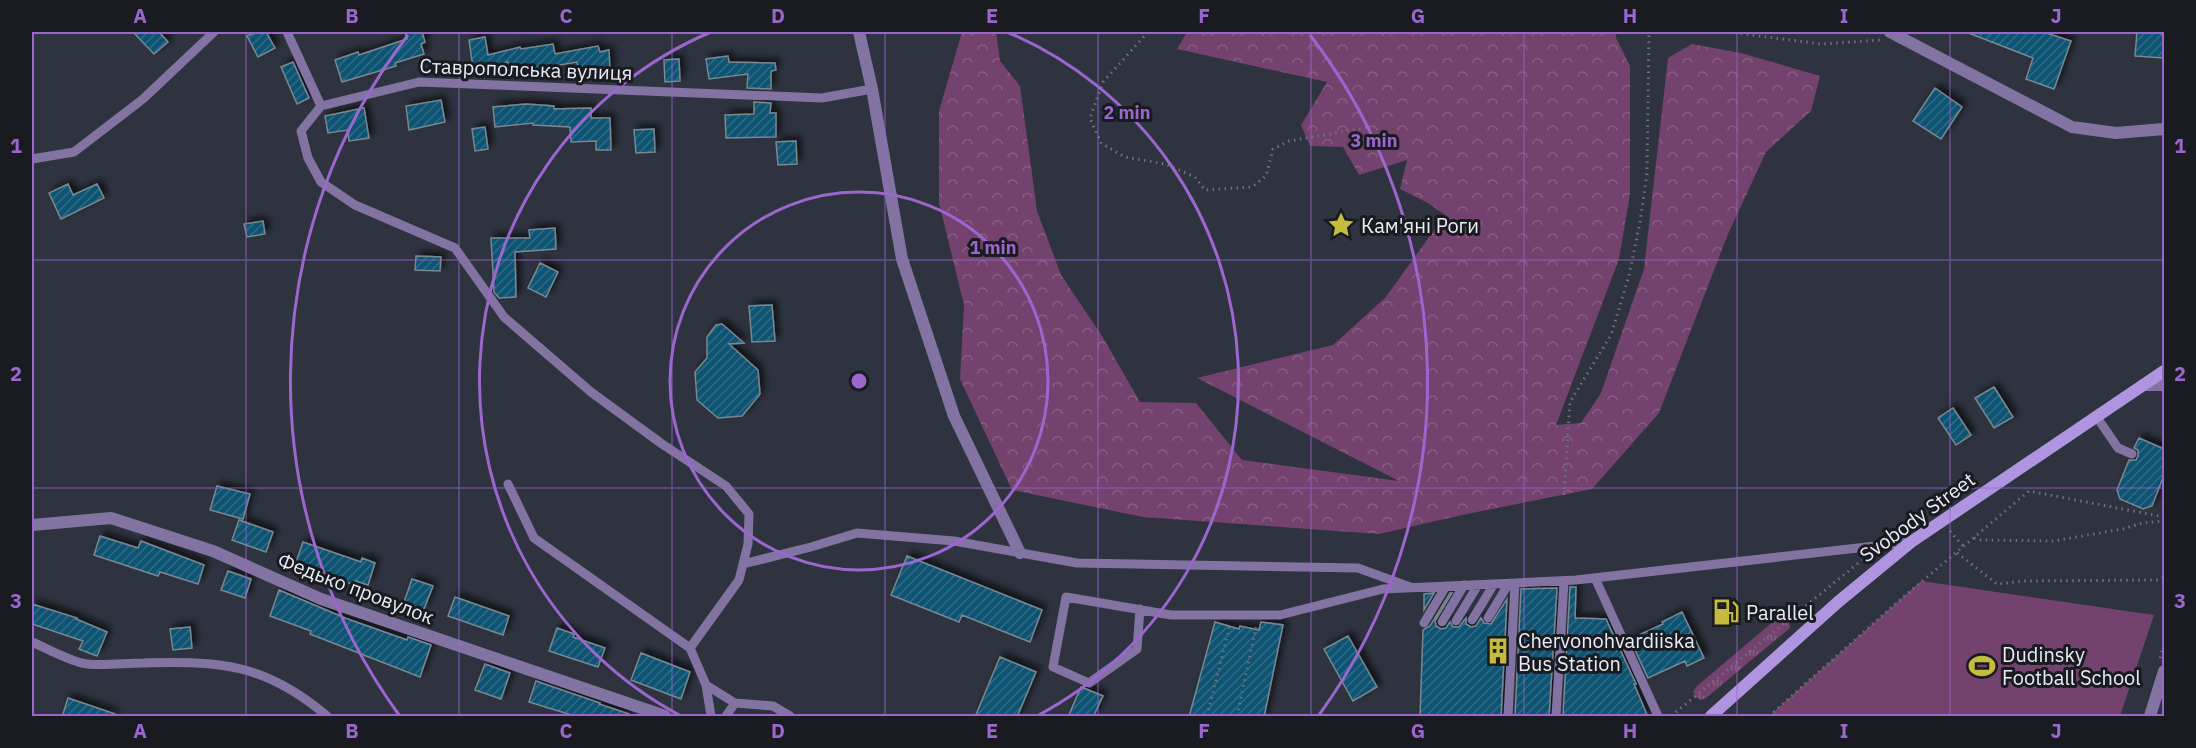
<svg xmlns="http://www.w3.org/2000/svg" width="2196" height="748" viewBox="0 0 2196 748" font-family="'IBM Plex Sans',sans-serif">
  <style>
    .grass { fill: url(#grass-tufts) }
    .forest { fill: url(#forest-crowns) }
    .garden { fill: #74426e }
    .building { fill: url(#building-hatch); stroke: #788891; stroke-width: 1.5; filter: url(#shadow) }
    .lines { fill: none; stroke-linecap: round; stroke-linejoin: round }
    .path { stroke: #6e727d; stroke-width: 3; stroke-dasharray: 1.5 4.5; stroke-linecap: butt }
    .service { stroke: #8273a2; stroke-width: 9 }
    .minor { stroke: #8273a2; stroke-width: 12 }
    .tertiary { stroke: #8273a2; stroke-width: 12 }
    .secondary { stroke: #af95e0; stroke-width: 12 }
    .grid { fill: none; stroke: #9c66cf; stroke-width: 1.5; stroke-opacity: 0.55 }
    .ring { fill: none; stroke: #9c66cf; stroke-width: 3 }
    .labels { text-anchor: middle; dominant-baseline: central; stroke-width: 6; stroke-linejoin: round; paint-order: stroke }
    .street-label { font-size: 20px; fill: #eaedf5; stroke: #191b21 }
    .poi-label { font-size: 20px; fill: #eaedf5; stroke: #191b21; text-anchor: start }
    .centre { fill: #9c66cf; stroke: #191b21; stroke-width: 3 }
    .ring-label { font-size: 18px; text-anchor: middle; font-weight: bold; fill: #9c66cf; stroke: #191b21; stroke-width: 6; stroke-linejoin: round; paint-order: stroke }
    .neatline { fill: none; stroke: #9c66cf; stroke-width: 2 }
    .grid-label { font-size: 20px; text-anchor: middle; font-weight: bold; fill: #9c66cf }
  </style>
  <defs>
    <pattern id="grass-tufts" width="24" height="20" patternUnits="userSpaceOnUse" patternTransform="scale(1.5)"><rect width="24" height="20" fill="#74426e"/><path d="M3 7l-1-3M5 7V3M7 7l1-3M15 17l-1-3M17 17v-4M19 17l1-3" fill="none" stroke="#885e83"/></pattern>
    <pattern id="forest-crowns" width="20" height="18" patternUnits="userSpaceOnUse" patternTransform="scale(1.5)"><rect width="20" height="18" fill="#74426e"/><path d="M2 6a3 3 0 1 1 6 0M12 15a3 3 0 1 1 6 0" fill="none" stroke="#885e83"/></pattern>
    <pattern id="building-hatch" width="6" height="6" patternUnits="userSpaceOnUse" patternTransform="scale(1.5)"><rect width="6" height="6" fill="#0e5272"/><path d="M-1 1l2-2M0 6l6-6M5 7l2-2" fill="none" stroke="#316b87"/></pattern>
    <filter id="shadow"><feDropShadow dx="4.5" dy="-4.5" stdDeviation="3" flood-color="#0009"/></filter>
  </defs>
  <rect width="100%" height="100%" fill="#2e333f"/>
  <path class="grass" d="M1781,615l7,4 2,9 -84,70 -5,2 -5,-3 -3,-5 4,-6z"/>
  <path class="forest" d="M962,32h34l4,29 20,25 17,125 24,64 41,61 38,66 56,1 46,57 157,21 -202,-103 136,-33 52,-47 60,-83 -17,-12 -28,-14 7,-29 -48,15 -16,-28 -33,-1 -9,-21 26,-43 -150,-33 10,-17h429v6l14,28v128l-11,65 -63,166 25,-2 20,-30 43,-124 24,-211 24,-14 49,9 79,23 -9,35 -45,41 -38,82 -69,179 -67,76 -130,26 -83,19 -236,-17 -131,-27 -52,-111 4,-74 -25,-102v-92z"/>
  <path class="garden" d="M1921,581l233,34 -34,101h-351z"/>
  <path class="building" d="M133,32h26l9,10 -14,12z
    M256,32h10l9,16 -17,9 -11,-21z
    M405,32h17l3,10 -4,2 3,10 -29,9 1,3 -54,16 -7,-22 23,-8 1,3 48,-16z
    M1966,32h77l28,9 -17,48 -28,-10 7,-21z
    M2137,32h27v26l-29,-2z
    M485,37l3,18 32,-8 1,2 32,-5 2,10 43,-8 2,6 9,-2 1,22 -30,6 -3,-16 -46,8 -1,-5 -20,5 -2,-8 -35,6 -4,-28z
    M728,56l1,6 46,1 1,7 -5,1v18l-24,-1 1,-14 -39,5 -3,-20z
    M679,59l1,22 -15,1 -1,-22z
    M293,62l16,36 -12,6 -16,-37z
    M1935,88l27,19 -21,32 -28,-18z
    M441,100l4,22 -36,8 -3,-24z
    M754,102l17,1 -1,10h6v24l-50,1 -1,-23 29,-1z
    M526,104l28,2v3l37,-1v10h19l1,32h-15v-9l-25,1 -1,-15 -37,-2v-2l-38,4 -2,-20z
    M364,108l5,30 -20,3 -1,-11 -20,3 -3,-17z
    M485,127l3,22 -13,2 -3,-22z
    M654,129l1,23 -19,1 -2,-23z
    M796,141l1,23 -19,1 -2,-23z
    M68,184l5,11 24,-11 7,14 -43,21 -12,-26z
    M263,221l2,13 -18,3 -3,-13z
    M555,228l1,21 -41,3 1,45 -17,1 -5,-6 -3,-54h39l-1,-8z
    M416,256l25,1 -1,14 -25,-1z
    M540,263l18,9 -12,25 -18,-9z
    M772,305l3,36 -23,1 -3,-36z
    M722,324l22,19 -15,1 29,26 2,24 -18,22 -24,2 -21,-18 -2,-28 12,-14v-21l9,-12z
    M1994,387l19,30 -19,11 -19,-30z
    M1953,408l18,27 -15,10 -18,-27z
    M2139,438l25,11v26l-12,31 -9,3 -23,-10 -3,-9 12,-30h7l2,-4v-6l-4,-2z
    M217,486l33,8 -7,25 -33,-9z
    M239,520l34,12 -7,20 -34,-12z
    M100,536l38,12 3,-7 63,24 -6,19 -38,-12 -2,4 -64,-21z
    M303,542l58,20 1,-4 13,5 -7,22 -12,-4 -1,4 -60,-20z
    M907,556l135,54 -12,32 -68,-27 -3,7 -68,-27z
    M228,571l23,8 -6,19 -24,-8z
    M412,579l21,7 -9,23 -20,-7z
    M1570,587h6l-1,31 31,1 30,65h-2l14,33h-85z
    M1557,588l-8,129h-34l6,-128z
    M279,590l66,28 62,22 1,-3 23,8 -11,32 -110,-43 1,-3 -41,-15z
    M1434,593l-10,17v-16z
    M1450,593h2l-17,28 1,5 5,3 5,-1 4,-6 3,5h6l7,-9v6l5,3 5,-1 5,-8 3,5 7,1 16,-25 -6,118h-81l3,-87 7,-4z
    M455,597l54,19 -6,19 -55,-19z
    M32,604l45,14 -1,1 31,13 -10,24 -18,-7 4,-8 -51,-17z
    M1682,612l22,46 -17,8 -2,-5 -37,17 -18,-39 33,-15 -1,-2z
    M1215,622l24,7 1,-3 19,4 2,-8 22,3 -19,92h-75z
    M190,627l2,21 -19,2 -3,-21z
    M557,628l17,6 -1,3 32,11 -7,19 -49,-16z
    M1348,636l29,51 -24,14 -29,-52z
    M641,653l49,19 -9,27 -50,-19z
    M1000,657l36,15 -19,45h-42z
    M485,664l25,9 -9,26 -26,-9z
    M536,681l64,22 -1,1 30,10 -1,3h-50l-49,-15z
    M1081,687l22,9 -10,21h-25z
    M68,698l47,16 -1,3h-52z"/>
  <g class="lines">
    <path class="path" d="M1148,32l-45,50 -13,36 11,25 24,14 40,7 30,13 10,13 47,-3 14,-11 7,-27 16,-8 82,-14
      M1729,32l92,12 60,-4
      M1564,495l6,-93 41,-67 18,-59 11,-54 7,-49 2,-141
      M1897,531l32,-27 6,7
      M1950,531l13,15
      M1974,538l7,2 72,1 70,-12 19,-6 22,-2
      M1957,553l40,31 28,-3 134,-1 5,-3
      M2160,658l4,-13
      M1207,716l23,-91
      M1237,716l19,-89
      M1671,716l191,-156
      M1769,716l132,-117 128,-108 135,26"/>
    <path class="service" d="M287,32l34,74
      M32,159l42,-7 69,-53 71,-67
      M2096,416l22,32 14,6
      M508,484l26,54 156,110 16,37 5,31
      M743,564l68,-17 46,-14 97,8 123,22 281,5 55,20
      M1595,578l63,138
      M1140,609l-3,40 -48,34 -36,-16 13,-70 105,18h109l103,-26 132,-6
      M1488,618l21,-35
      M1472,620l22,-36
      M1456,621l22,-36
      M1442,622l22,-37
      M1424,623l22,-37
      M32,642c14,6 41,21 55,22 18,2 38,-1 56,-1 77,-2 122,0 184,53
      M690,648l49,-68 9,-36 1,-30 -23,-28 -64,-42 -71,-52 -87,-75 -49,-69 -100,-43 -34,-23 -13,-24 -7,-27 20,-25 98,-24 403,16 50,-9
      M706,685l29,18
      M726,716l9,-13 38,3 17,10
      M1508,716l7,-133 61,-3 335,-38
      M1556,716l8,-135"/>
    <path class="minor" d="M859,32l13,57 30,170 52,157 66,137
      M1890,32l182,95 44,6 48,-4
      M32,525l79,-7 102,33 108,48 344,117"/>
    <path class="tertiary" d="M2143,385h21
      M2150,716l14,-45"/>
    <path class="secondary" d="M1711,716l127,-114 73,-60 253,-171"/>
  </g>
  <path class="grid" d="M246,32v684M459,32v684M672,32v684M885,32v684M1098,32v684M1311,32v684M1524,32v684M1737,32v684M1950,32v684M32,260h2132M32,488h2132"/>
  <g class="ring">
    <circle cx="859" cy="381" r="189"/>
    <path d="M681 716A379 379 0 0 1 711 32M1007 32A379 379 0 0 1 1037 716"/>
    <path d="M399 715A568 568 0 0 1 408 35M1310 35A568 568 0 0 1 1319 715"/>
  </g>
  <defs>
    <g id="sight-bare" transform="scale(2.07)"><path d="M0-6L1.8-2.2L6-1.7L2.9 1.2L3.7 5.4L0 3.3L-3.7 5.4L-2.9 1.2L-6-1.7L-1.8-2.2Z" fill="#c5bc3d" stroke="#191b21" stroke-width="2.5" paint-order="stroke"/></g>
    <g id="fuel-bare" transform="scale(2.07)"><path d="M-5.5-6h7V0h2V4h1.3V-2.5L3-4.5l.8-.8L6-3V5H2.5V1h-1V6h-7ZM-4.2-4.7v3.2H.2V-4.7Z" fill="#c5bc3d" stroke="#191b21" stroke-width="2.5" paint-order="stroke"/></g>
    <g id="building-bare" transform="scale(2.07)"><path d="M-4-6H4V6H1V3H-1V6H-4ZM-2.5-4.3h1.7v1.8h-1.7ZM.8-4.3h1.7v1.8H.8ZM-2.5-1h1.7V.8h-1.7ZM.8-1h1.7V.8H.8Z" fill="#c5bc3d" stroke="#191b21" stroke-width="2.5" paint-order="stroke"/></g>
    <g id="stadium-bare" transform="scale(2.07)"><path d="M0-5a6.5 5 0 1 0 0 10a6.5 5 0 1 0 0-10ZM-3.5-1.8h7v3.6h-7Z" fill="#c5bc3d" stroke="#191b21" stroke-width="2.5" paint-order="stroke"/></g>
  </defs>
  <g fill-rule="evenodd">
    <use href="#sight-bare" x="1341" y="225"/>
    <use href="#fuel-bare" x="1726" y="612"/>
    <use href="#building-bare" x="1498" y="651"/>
    <use href="#stadium-bare" x="1982" y="666"/>
  </g>
  <g class="labels">
    <g class="street-label">
      <text transform="translate(526 69) rotate(2)">Ставрополська вулиця</text>
      <text transform="translate(1917 517) rotate(-36)">Svobody Street</text>
      <text transform="translate(356 588) rotate(21)">Федько провулок</text>
    </g>
    <g class="poi-label">
      <text x="1361" y="225">Кам'яні Роги</text>
      <text x="1746" y="612">Parallel</text>
      <text x="1518" y="640">Chervonohvardiiska<tspan x="1518" dy="23">Bus Station</tspan></text>
      <text x="2002" y="654">Dudinsky<tspan x="2002" dy="23">Football School</tspan></text>
    </g>
  </g>
  <circle cx="859" cy="381" r="9" class="centre"/>
  <g class="ring-label">
    <text x="1127" y="119">2 min</text>
    <text x="1374" y="147">3 min</text>
    <text x="993" y="254">1 min</text>
  </g>
  <rect width="2196" height="748" fill="none" stroke="#191b21" stroke-width="66"/>
  <rect x="33" y="33" width="2130" height="682" class="neatline"/>
  <g class="grid-label">
    <text x="140" y="23">A</text>
    <text x="352" y="23">B</text>
    <text x="566" y="23">C</text>
    <text x="778" y="23">D</text>
    <text x="992" y="23">E</text>
    <text x="1204" y="23">F</text>
    <text x="1418" y="23">G</text>
    <text x="1630" y="23">H</text>
    <text x="1844" y="23">I</text>
    <text x="2056" y="23">J</text>
    <text x="16" y="153">1</text>
    <text x="2180" y="153">1</text>
    <text x="16" y="381">2</text>
    <text x="2180" y="381">2</text>
    <text x="16" y="608">3</text>
    <text x="2180" y="608">3</text>
    <text x="140" y="738">A</text>
    <text x="352" y="738">B</text>
    <text x="566" y="738">C</text>
    <text x="778" y="738">D</text>
    <text x="992" y="738">E</text>
    <text x="1204" y="738">F</text>
    <text x="1418" y="738">G</text>
    <text x="1630" y="738">H</text>
    <text x="1844" y="738">I</text>
    <text x="2056" y="738">J</text>
  </g>
</svg>
